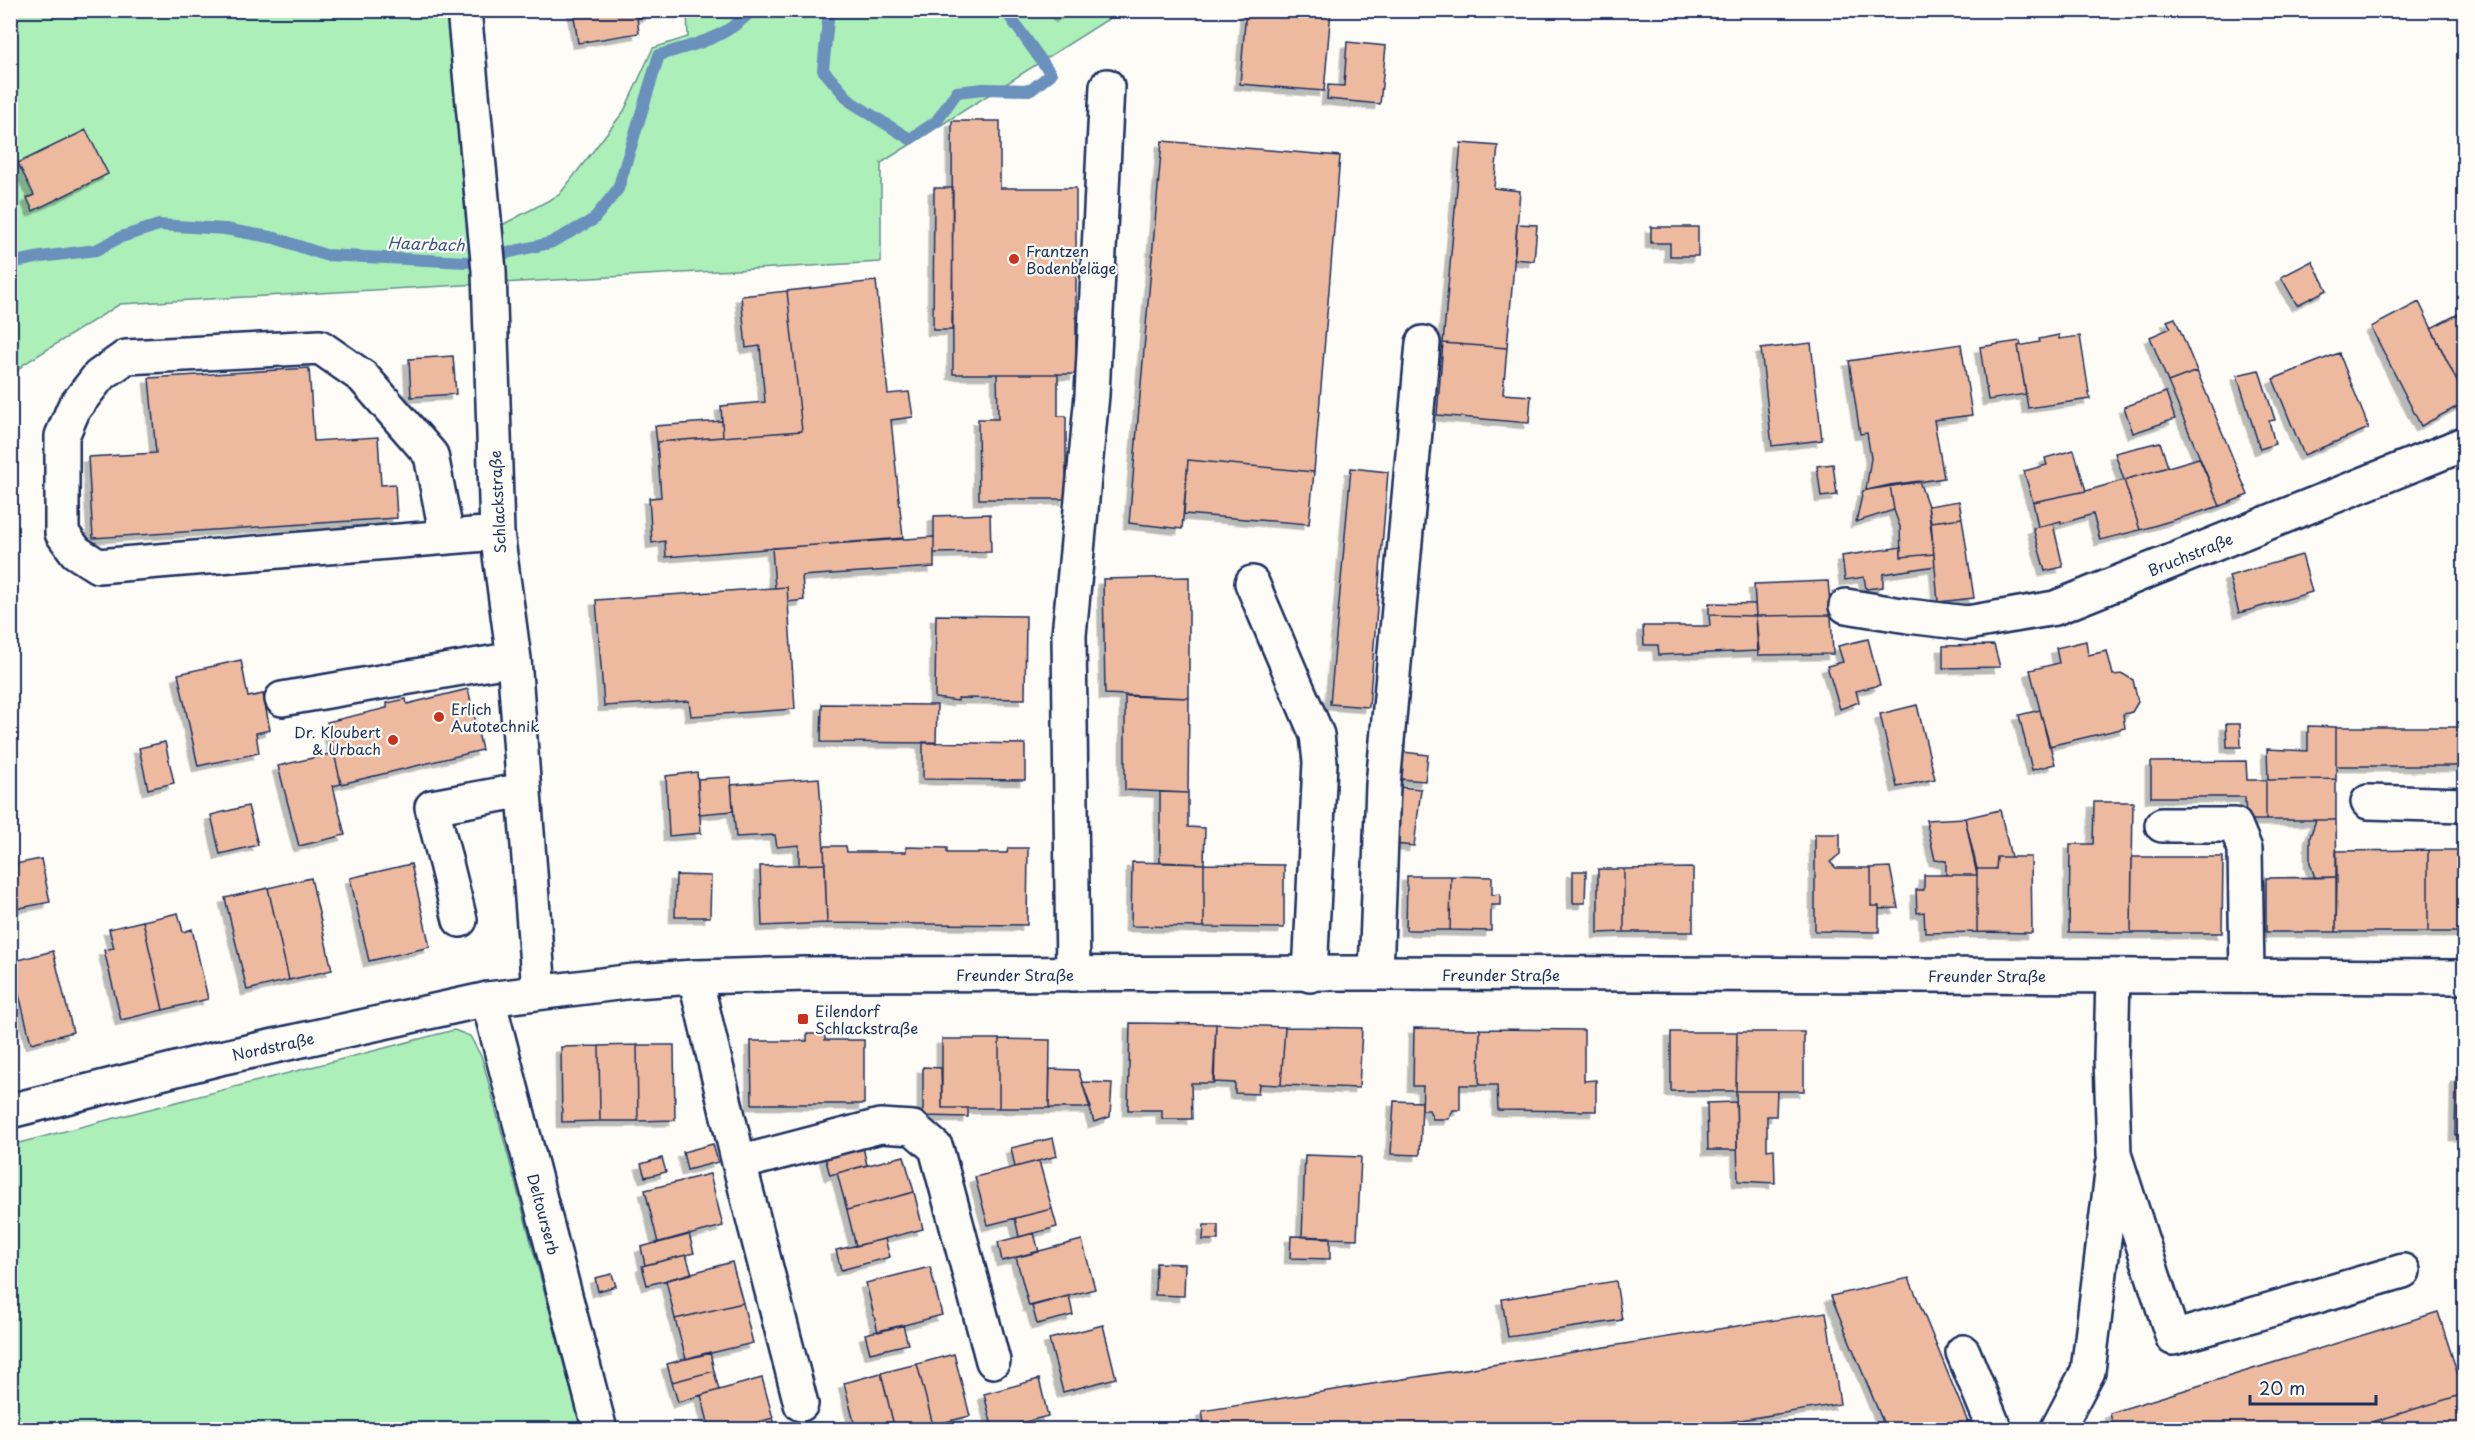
<svg xmlns="http://www.w3.org/2000/svg" width="2475" height="1440" viewBox="0 0 2475 1440" font-family="'Playpen Sans',sans-serif">
  <style>
    .green { fill: #acefb9; stroke: #648f8c; stroke-width: 1.5 }
    .lines { fill: none; stroke-linecap: round; stroke-linejoin: round }
    .stream { stroke: #6a90bc; stroke-width: 12 }
    .building { fill: #edba9f; stroke: #1b2f5e; stroke-width: 1.5; filter: url(#shadow) }
    .minor-casing { stroke: #1b2f5e; stroke-width: 38 }
    .major-casing { stroke: #1b2f5e; stroke-width: 38 }
    .minor { stroke: #fdfcf7; stroke-width: 33 }
    .major { stroke: #fdfcf7; stroke-width: 33 }
    .poi-dot { fill: #c8321e; stroke: #fdfcf7; stroke-width: 2 }
    .labels { text-anchor: middle; dominant-baseline: central; stroke-width: 4.5; stroke-linejoin: round; paint-order: stroke }
    .poi-label { font-size: 15px; fill: #1b2f5e; stroke: #fdfcf7; text-anchor: start }
    .street-label { font-size: 15px; fill: #1b2f5e; stroke: #fdfcf7 }
    .water-label { font-size: 16px; font-style: italic; fill: #3c5785; stroke: #fdfcf7 }
  </style>
  <defs>
    <filter id="shadow"><feDropShadow dx="-5.5" dy="5.5" stdDeviation="0" flood-color="#0004"/></filter>
  </defs>
  <rect width="100%" height="100%" fill="#fdfcf7"/>
  <filter id="ink" filterUnits="userSpaceOnUse"><feTurbulence type="fractalNoise" baseFrequency=".0167" numOctaves="2"/><feDisplacementMap in="SourceGraphic" scale="12" xChannelSelector="R" yChannelSelector="G"/><feConvolveMatrix kernelMatrix="1 2 1 2 8 2 1 2 1" color-interpolation-filters="sRGB"/></filter>
  <g filter="url(#ink)">
    <path class="green" d="M11,11h441l24,216 26,-2 57,-30 65,-84 29,-63 35,-11 -1,-26h434l-240,152v99l-761,42 -96,60 -13,13z
      M454,1030l16,6 12,22 99,371h-570v-284z"/>
    <g class="lines">
      <path class="stream" d="M829,10l-6,60 28,32 59,37 26,-17 21,-30 26,-3 48,1 20,-16 -46,-64
        M10,263l31,-6 55,-7 25,-13 38,-12 66,4 50,9 50,17 142,7 83,-19 43,-23 25,-31 41,-134c34,-10 68,-17 93,-45"/>
    </g>
    <path class="building" d="M573,10h77v5l-13,3 2,15 -61,10z
      M1056,10h15l-10,7z
      M1246,10h85l-7,81 -84,-7z
      M1347,42l39,4 -6,58 -53,-5 1,-14 16,1z
      M952,121h48v67h76v186h-123z
      M86,130l22,44 -75,37 -6,-13 7,-3 -16,-32z
      M1162,141l178,15 -26,316 -126,-12 -6,69 -53,-6z
      M1461,143l37,3 -4,42 26,3 -13,157 -64,-5z
      M934,188h19l-1,142h-19z
      M1517,224l20,1 -3,36 -20,-2z
      M1651,227h47v29h-28v-13h-19z
      M2312,261l15,29 -30,15 -16,-28z
      M876,281l12,113 21,-2 4,25 -22,3 12,118 -237,19 -1,-16 -13,2 -3,-45 12,-1 -4,-55 145,-11 -15,-140z
      M787,291l15,140 -79,6 -2,-31 44,-4 -5,-56 -14,2 -5,-52z
      M2419,302l45,94v7l-43,23 -50,-99z
      M2464,311v85l-33,-68z
      M2175,318l22,53 -29,11 -18,-45 21,-9 -4,-7z
      M2059,335v4l21,-3 10,63 -62,9 -10,-62 22,-4 -1,-3z
      M2020,341l1,4 -3,1 8,48 -38,6 -8,-53z
      M1443,343l64,5 -4,46 28,2 -2,27 -92,-8z
      M1811,343l11,97 -50,6 -11,-97z
      M1961,344l11,71 -38,5 10,58 -78,12 5,-32 -4,-25 -7,1 -11,-73z
      M2339,353l30,75 -65,27 -31,-76z
      M453,356l3,38 -45,3 -2,-38z
      M309,368l5,73 64,-4 3,48 14,-1 2,34 -304,20 -5,-81 68,-4 -7,-75z
      M2259,370l16,50 -6,1 6,23 -15,5 -23,-74z
      M2197,371l51,124 -28,11 -52,-124z
      M997,374h61v42h8v83h-87l-1,-80h20z
      M2166,392l9,27 -42,14 -9,-26z
      M722,421l1,16 -66,5 -2,-16z
      M2160,442l8,25 -44,13 -9,-27z
      M2074,450l12,41 -53,11 -9,-31 23,-6 -2,-7z
      M2199,458l21,48 -80,24 -16,-50z
      M1188,460l126,12 -5,52 -125,-10z
      M1833,464l4,31 -16,2 -4,-31z
      M1351,468l37,4 -19,235 -39,-3z
      M2124,480l16,50 -40,10 -7,-26 -32,10v-3l-23,6 -5,-25 53,-11z
      M1919,481l9,25 6,48 -33,3 -1,-30 -6,-17 -4,-25z
      M1890,485l4,25 -38,12 7,-31z
      M1959,501l3,17 -31,4 -3,-16z
      M990,514l1,38 -57,1v-37z
      M1962,518l12,80 -36,4 -7,-80z
      M2053,524l10,43 -18,4 -12,-43z
      M934,537v30l-132,9 2,24 -16,2 -1,-15 -12,1 -3,-40z
      M1901,547v10l33,-3 1,12 -52,8v13l-17,2 -2,-12 -19,3 -3,-24z
      M2302,555l10,37 -73,21 -10,-37z
      M1189,577v121l-84,-4 -2,-115z
      M1828,581l3,34 -75,1 -2,-32z
      M787,587l8,122 -104,7 -2,-15 -85,5 -8,-106z
      M1709,603l46,1 1,12 -47,-1z
      M936,615l90,1 -1,83 -67,-1v3l-23,-3z
      M1709,615l47,1 3,35 -100,4 -1,-10h-14l-1,-19h67z
      M1831,615l2,39 -75,1 -2,-39z
      M1868,639l12,46 -24,6 3,11 -19,7 -13,-43 16,-4 -5,-16z
      M2086,641l2,14 19,-4 6,24 10,-1 10,6 5,22 -6,10 -9,2 2,14 -76,18 -19,-76 29,-7 -3,-15z
      M1994,645l6,22 -57,1v-22z
      M241,660l7,37 15,-3 7,36 -14,3 3,20 -61,13 -20,-92z
      M468,689l14,61 -141,34 -14,-62 60,-14v-5l19,-4 1,5z
      M1125,696l64,2 -1,95 -63,-3z
      M822,704l115,1 -1,38 -115,-1z
      M1917,705l18,74 -38,8 -17,-73z
      M2040,710l15,54 -23,6 -13,-55z
      M2226,724h14l1,23h-14z
      M2308,726l28,1v52l-68,1 -1,-31 41,2z
      M2336,727h128v39h-128z
      M165,742l9,41 -26,6 -9,-41z
      M923,742l102,2v36l-102,-1z
      M1403,752l25,3 -3,26 -25,-2z
      M334,753l7,31 -8,2 12,49 -46,11 -21,-80z
      M2246,761l1,19h19v40h-20l-1,-23h-94v-35z
      M697,772l4,61 -32,3 -3,-60z
      M731,777l2,34 -34,3 -1,-35z
      M819,778l6,86 -26,1v-20l-22,2 -2,-12 -39,2 -5,-52z
      M2336,779v41h-70v-40z
      M1399,787l22,2 -7,57 -20,-2z
      M1160,792l28,1v34l17,1 -1,36 -44,-2z
      M2094,802h39l-2,131 -62,-1 1,-88h23z
      M248,806l10,39 -38,9 -9,-39z
      M2000,810l11,47h-14l-1,12h-19l-12,-51z
      M1965,818l12,57h-31v-14l-11,-1 -9,-40z
      M2316,820h20l1,57 -22,1 -5,-15v-26z
      M1815,834h25v20l-10,8 6,6h35v38h8v26l-64,-1z
      M824,846h22l1,6h59v-5l41,1v5h60l1,-5h20l-1,77 -200,-2z
      M2428,850v82h-92v-81z
      M2428,850h36v82h-36z
      M1997,857h34l1,76 -55,-1v-63h19z
      M2132,857h91l-1,76h-91z
      M41,859l9,43 -40,8v-45z
      M1132,862l72,2v63l-73,-1z
      M411,864l19,83 -61,14 -19,-83z
      M825,864l2,59 -65,3 -2,-60z
      M1204,864l80,1v63l-80,-1z
      M1890,867l8,41 -19,1v-3h-8v-38z
      M1693,868v64h-69v-63z
      M1598,869h26v63l-26,1z
      M1573,871h13l-1,32h-12z
      M676,875l35,1 -1,41h-35z
      M1924,875h53v57l-52,1 -1,-21 -7,1 -1,-23h8z
      M1407,876h44l-1,54h-44z
      M1451,876l41,1v18l8,-1v11h-9v26l-41,-1z
      M2337,877l-1,55h-70v-54z
      M311,878l21,92 -43,10 -21,-92z
      M268,888l21,92 -42,10 -22,-92z
      M178,913l5,19 9,-3 16,70 -45,11 -20,-89z
      M143,921l20,89 -42,10 -17,-70 10,-2 -5,-19z
      M53,951l20,81 -42,11 -20,-81z
      M1130,1023l86,1 -2,59h-23l1,36h-30v-9h-34z
      M1216,1024l69,3 -4,58 -22,-1 -1,10 -23,-1v-10l-22,-1z
      M1285,1027l77,1 -3,60 -78,-3z
      M1414,1028l66,1 -1,56h-19v25h-7l-4,9h-16l-4,-9h-7l1,-24h-10z
      M1480,1029l104,1v51l12,-1v31l-98,-1 -1,-25h-18z
      M1671,1032h66l-1,59h-65z
      M1737,1032h67v59h-68z
      M807,1034h18v6h39v64h-112l-1,-63h56z
      M942,1039h57v69h-57z
      M999,1039l51,1 -1,68h-50z
      M637,1045l1,76h-38l-1,-75z
      M637,1045h37l1,75 -37,1z
      M599,1046l1,75 -38,1 -1,-75z
      M923,1067l18,1 1,40h26v9l-45,-1z
      M1050,1069l28,1 13,38h-42z
      M2456,1077h8v58h-9z
      M1082,1082l30,1 -2,34 -16,5z
      M1736,1091h41l-1,25h-9v34l7,-1 1,34 -37,-2z
      M1394,1101l28,1 -2,53 -29,-1z
      M1736,1102l1,48h-29l-1,-47z
      M1053,1138l4,18 -42,11 -4,-19z
      M713,1144l5,18 -31,8 -4,-18z
      M863,1147l4,18 -37,10 -5,-18z
      M1305,1155l56,2 -4,82 -55,-2z
      M904,1156l10,36 -67,18 -10,-37z
      M662,1158l4,14 -21,5 -4,-13z
      M1039,1161l13,48 -64,16 -13,-48z
      M710,1174l13,52 -65,17 -13,-53z
      M914,1192l9,37 -67,17 -9,-36z
      M1052,1209l5,18 -38,10 -4,-19z
      M1204,1225h14v15h-15z
      M1034,1233l5,19 -37,9 -4,-19z
      M689,1234l5,19 -49,12 -4,-18z
      M1291,1236l39,1v22l-40,-1z
      M885,1239l5,18 -49,13 -5,-20z
      M1082,1240l13,49 -66,17 -13,-49z
      M686,1255l6,19 -45,11 -5,-19z
      M732,1262l11,41 -68,16 -9,-39z
      M1156,1263l29,1 -1,32 -29,-1z
      M930,1267l12,48 -64,17 -12,-49z
      M612,1274l4,12 -18,5 -3,-13z
      M1909,1278l62,152h-92l6,-3 -54,-131z
      M1616,1281l6,39 -114,17 -6,-38z
      M1069,1296l4,19 -36,9 -5,-18z
      M743,1303l10,40 -67,16 -11,-40z
      M1826,1312l14,92 -162,26h-473l-3,-19z
      M2438,1312l26,82 -118,36h-232l-4,-17z
      M903,1325l5,19 -38,9 -5,-19z
      M1103,1325l13,53 -53,14 -14,-53z
      M710,1352l4,19 -42,11 -5,-18z
      M954,1354l16,62 -37,9 -16,-61z
      M917,1364l16,61 -17,5h-21l-14,-57z
      M714,1371l5,19 -41,12 -6,-20z
      M881,1373l14,57h-39l-12,-47z
      M762,1378l11,40 -44,12h-19l-9,-35z
      M1039,1379l9,37 -55,14 -9,-36z
      M2464,1394v36h-118z
      M773,1418l3,12h-47z"/>
    <g class="lines">
      <g class="minor-casing">
        <path id="minor" d="M464,10l25,261 8,262 17,126 25,333
          M447,537l-16,-82 -68,-78 -43,-30 -194,10 -27,19 -25,32 -12,28v97l14,19 22,14 399,-33
          M1252,583l65,152 3,27 -10,213
          M1846,606l62,10 59,7 88,-15 409,-164
          M282,699l232,-40
          M2368,802l96,3
          M2162,825h73l10,24 2,127
          M460,920l-28,-113 92,-17
          M1376,973l7,-188 40,-442
          M1073,974l-4,-339 23,-240 15,-309
          M2113,976l-2,82 3,96 59,184 230,-67
          M695,977l44,186 62,241
          M488,999l112,431
          M739,1163l141,-37 33,2 23,20 57,213
          M1963,1352l32,78
          M2057,1430l31,-59 25,-206"/>
      </g>
      <g class="major-casing">
        <path id="major" d="M10,1111l210,-53 268,-59 146,-18 61,-4 111,-3 570,-1 1088,4"/>
      </g>
      <use href="#minor" class="minor"/>
      <use href="#major" class="major"/>
    </g>
  </g>
  <g class="poi-dot">
    <circle cx="1014" cy="259" r="6"/>
    <circle cx="439" cy="717" r="6"/>
    <circle cx="393" cy="740" r="6"/>
    <rect x="797" y="1013" width="12" height="12" rx="3"/>
  </g>
  <g class="labels">
    <g class="poi-label">
      <text x="1026" y="250">Frantzen<tspan x="1026" dy="17">Bodenbeläge</tspan></text>
      <text x="451" y="708">Erlich<tspan x="451" dy="17">Autotechnik</tspan></text>
      <text x="381" y="731" text-anchor="end">Dr. Kloubert<tspan x="381" dy="17">&amp; Urbach</tspan></text>
      <text x="815" y="1010">Eilendorf<tspan x="815" dy="17">Schlackstraße</tspan></text>
    </g>
    <g class="street-label">
      <text transform="translate(497 502) rotate(-93)">Schlackstraße</text>
      <text transform="translate(2190 554) rotate(-22)">Bruchstraße</text>
      <text x="1015" y="974">Freunder Straße</text>
      <text x="1501" y="974">Freunder Straße</text>
      <text x="1987" y="975">Freunder Straße</text>
      <text transform="translate(273 1046) rotate(-12)">Nordstraße</text>
      <text transform="translate(544 1214) rotate(75)">Deltourserb</text>
    </g>
    <g class="water-label">
      <text transform="translate(426 243) rotate(2)">Haarbach</text>
    </g>
  </g>
  <rect width="2475" height="1440" fill="none" stroke="#fdfcf7" stroke-width="36"/>
  <rect x="18" y="18" width="2439" height="1404" fill="none" stroke="#1b2f5e" stroke-width="2" filter="url(#ink)"/>
  <path d="M2250 1395v9h126v-9" fill="none" stroke="#1b2f5e" stroke-width="3"/>
  <text x="2259" y="1395" font-size="18" fill="#1b2f5e" stroke="#fdfcf7" stroke-width="4.5" paint-order="stroke">20 m</text>
</svg>
